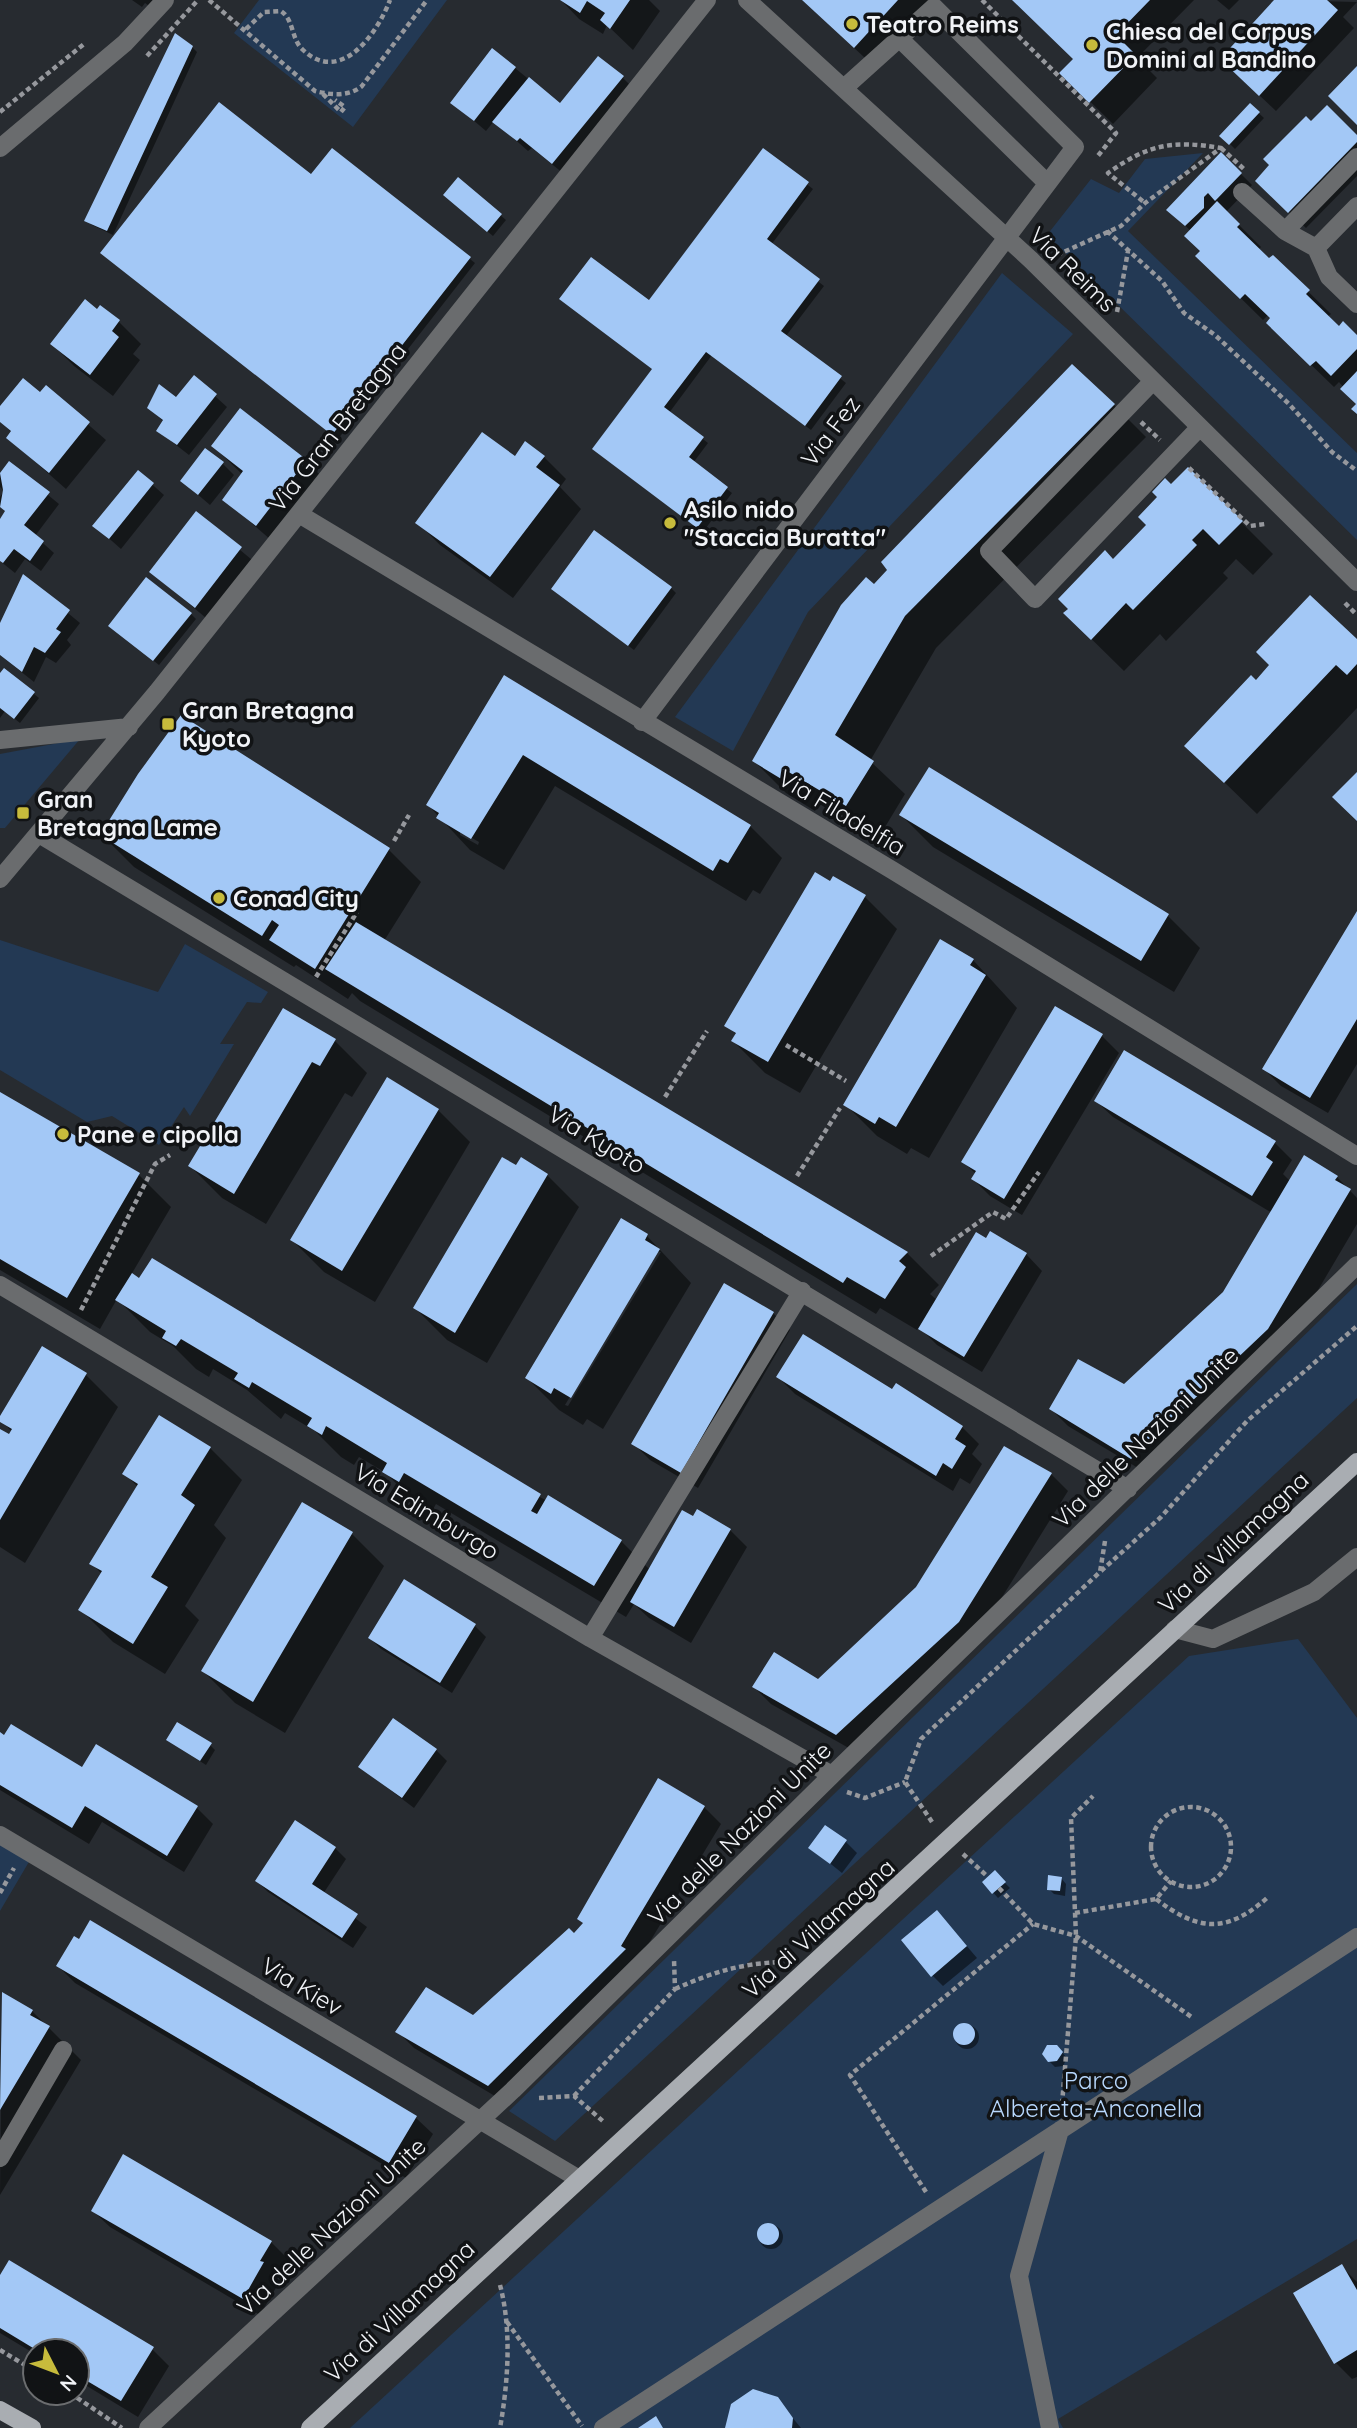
<svg xmlns="http://www.w3.org/2000/svg" width="1357" height="2428" viewBox="0 0 1357 2428" font-family="Quicksand,sans-serif">
  <style>
    .green { fill: #233954 }
    .shadow { fill: #0007; fill-rule: evenodd }
    .building { fill: #a3c8f6 }
    .lines { fill: none; stroke-linecap: round; stroke-linejoin: round }
    .path { stroke: #96989d; stroke-width: 4.5; stroke-dasharray: 5 3.5; stroke-linecap: butt }
    .minor { stroke: #6a6c6e; stroke-width: 18 }
    .major { stroke: #a9adb2; stroke-width: 18 }
    .poi-dot { fill: #c7bb3c; stroke: #111315; stroke-width: 2.5 }
    .labels { text-anchor: middle; dominant-baseline: central; stroke-width: 7; stroke-linejoin: round; paint-order: stroke }
    .poi-label { font-size: 24px; font-weight: bold; fill: #f1f3f7; stroke: #111315; text-anchor: start }
    .street-label { font-size: 24px; fill: #f1f3f7; stroke: #111315 }
    .park-label { font-size: 24px; fill: #b8d8fe; stroke: #111315 }
  </style>
  <rect width="100%" height="100%" fill="#272b30"/>
  <path class="green" d="M259,0h188l-94,127 -119,-94z
    M1203,153l-75,78 229,222v87l-310,-305 44,-56 28,14 26,-34z
    M1002,273l71,61 -265,278 -75,139 -58,-34z
    M80,739l-75,89h-5v-74z
    M0,940l158,52 27,-48 83,48 -7,11 -14,-1 -27,42h14l-44,72 -6,-9 -25,38 -47,-29 -25,6 -87,-52z
    M1357,1284v114l-802,743 -46,-30z
    M1298,1639l59,79v521l-299,180 5,9h-713l839,-772z
    M0,1835l33,20 -33,56z"/>
  <path class="shadow" d="M132,0h42l-12,15 -17,-12 -3,4z
    M561,0h88l11,11 -27,39 -26,-25 -4,9 -24,-15z
    M802,0h126l-51,69z
    M1014,0h180l-57,58 20,20 -44,46 -52,-51 14,-14z
    M1217,0h22l-10,10z
    M1277,0l80,2 -14,15 11,11 -78,83 -37,-35z
    M192,47l5,5 -84,183 -21,-10 -6,-5z
    M515,68l45,37 62,-28 11,11 -69,86 -32,-26 -4,3 -34,-30 -8,10 -33,-28z
    M1251,106l13,12 -29,31 -13,-13z
    M1311,124l46,13v39l-51,52 -32,-30z
    M332,150l143,113 -137,176 -230,-181 203,-81z
    M764,151l49,38 -42,56 53,41 -38,50 60,47 -35,47 -99,-75 -43,58 39,30 -15,20 39,30 -29,39 -104,-78 55,-84 -5,-67z
    M1221,154l31,31 -26,27 35,35 -3,3 11,11 4,-4 58,57 -4,3 12,11 18,10v65l-18,-21 -5,5 -66,-64 4,-5 -4,-3 -5,5 -65,-64 4,-5 -11,-20 -11,-10z
    M458,179l48,41 -13,16 -43,-36z
    M119,322l22,22 -8,10 7,6 -27,36 -39,-30 -22,-22z
    M195,378l32,29 -38,48 -31,-24 6,-9 -15,-14 27,-9z
    M46,388l60,52 -40,49 -58,-51 4,-5 -12,-13v-11l41,-15z
    M1114,405l32,32 -210,211 -66,113 35,33 -26,43 -59,-35 -5,9 -29,-18 -32,-32z
    M213,446l93,15 22,22 -49,64 -55,-48 19,-24z
    M544,457l22,22 -6,8 21,22 -68,89 -73,-53 -23,-23 98,-64z
    M9,463l50,41 -24,32 19,17 -13,18 -16,-12 -10,14 -15,-12v-39l7,-9 -7,-7v-9l4,-6 -4,-4v-11z
    M223,464l11,11 -24,30 -28,-24z
    M138,472l26,23 -43,54 -26,-23z
    M1171,487l70,35 32,32 -20,21 -17,-16 -13,14 5,5 -62,63 -6,-7 -36,37 -59,-58 84,-88z
    M197,514l61,51 -46,58 -61,-51z
    M23,576l57,47 -13,17 4,5 -15,18 -10,-6 -12,25 -34,-27v-30z
    M671,588l5,5 -42,57 -76,-56z
    M191,614l5,5 -37,46 -44,-35z
    M1357,642v66l-100,106 -70,-68 69,-64z
    M4,670l35,28 -19,25 -15,-12 -5,7v-43z
    M505,678l245,148 32,32 -22,36 -7,-4 -7,11 -191,-115 -51,84 -34,-20 -42,-45zM460,831l19,11 -1,3 -18,-10z
    M930,769l238,147 32,32 -26,44 -241,-145 -32,-32z
    M102,835l287,15 32,32 -37,59 523,312 32,32 -9,9 7,6 50,-60 39,14 16,17 -60,101 -45,-27 -18,-18 -2,3 -37,-22 -4,6 -516,-313 -8,-8 -4,6 -52,-34 -2,2 -160,-100z
    M834,878l31,19 32,32 -97,164 -35,-20 -32,-32 4,-6 -11,-10z
    M1357,914v150l-29,49 -47,-27 -17,-17z
    M941,941l32,19 44,48 -88,150 -18,-10 -4,6 -30,-18 -32,-32z
    M1055,1008l47,28 17,17 -97,162 -32,-19 -17,-17 3,-5 -13,-12z
    M283,1010l52,31 32,32 -15,24 -7,-4 -79,131 -44,-26 -32,-32z
    M1125,1052l150,91 17,17 -9,14 7,7 14,-24 33,20 20,21v26l-72,122 -137,128 -80,-48 -17,-17 73,-23 101,-93 47,-80 -159,-96 -17,-16z
    M0,1094l139,81 32,32 -40,68 490,266 29,29 44,-52 36,12 17,17 -56,96 -42,-25 -15,-14 -8,13 -190,-113 -5,9 -15,-9 -30,-31 -27,-16 -5,8 -13,-8 -26,-26 -30,-18 -4,6 -34,-29 -34,-21 -4,8 -13,-8 -23,-23 -23,-14 -33,-33 -17,30 -100,-59z
    M438,1110l32,32 -95,160 -51,-30 -32,-32z
    M517,1167l30,8 32,32 -92,156 -40,-23 -32,-32z
    M647,1236l44,47 -88,146 -16,-10 -4,6 -24,-15 -32,-32zM657,1252h4l-93,154 -3,-1z
    M773,1313l17,17 -92,158 -48,-28 -17,-17z
    M42,1349l44,26 32,32 -93,156 -25,-16v-116l9,6 3,-5 -12,-13z
    M778,1377l115,15 69,35 17,17 -7,10 10,10 -12,20 -10,-6 -7,13 -158,-97z
    M210,1448l32,32 -28,45 12,13 -41,68 14,14 -34,54 -52,-32 -32,-32 21,-36 -11,-11 47,-76 -13,-13z
    M1005,1448l46,26 17,17 -92,148 -122,112 -83,-47 -17,-17 64,-5 100,-94z
    M352,1534l32,32 -99,167 -50,-30 -32,-32z
    M405,1582l70,44 11,11 -34,56 -71,-44 -11,-11z
    M0,1734l83,36 113,37 17,17 -29,48 -82,-50 -13,22 -89,-54z
    M173,1744l37,1 5,5 -9,15z
    M436,1750l11,11 -33,47 -54,-41z
    M704,1807l17,17 -84,139 -132,139 -91,-54 -17,-17 76,-14 101,-82z
    M846,1842l11,11 -15,20 -31,-25z
    M335,1848l11,11 -23,35 44,33 -14,21 -85,-56 -11,-11z
    M995,1873l15,15 -12,10 -14,-16z
    M1061,1878l5,6 -1,12 -11,-2 -5,-5z
    M948,1924l29,34 -34,28 -11,-11z
    M58,1966l358,152 17,16 -27,44 -331,-195z
    M2,1994l30,17 49,49 -81,135z
    M955 2037a12 12 0 1 1 24 0a12 12 0 1 1-24 0Z
    M1062,2052l5,6 -4,8 -8,1 -6,-6z
    M93,2211l178,31 17,17 -11,19 3,3 -20,34 -150,-88z
    M759 2237a12 12 0 1 1 24 0a12 12 0 1 1-24 0Z
    M1341,2266l16,16v95l-5,2 -17,-17z
    M0,2279l152,70 17,17 -31,51 -61,-37v-29h-42v3l-35,-21z
    M777,2399l24,29h-74z"/>
  <path class="building" d="M560,0h70l-20,29 -10,-9 5,-7 -18,-12 -7,12z
    M802,0h96l-44,48z
    M1012,0h138l-34,35 20,20 -47,48 -30,-30 14,-14z
    M1274,0h53l11,10 -79,86 -39,-37z
    M175,33l18,13 -86,185 -23,-10z
    M492,48l24,19 -42,54 -24,-18z
    M598,56l26,20 -72,88 -32,-26 -3,3 -25,-19 37,-45 31,26z
    M1357,66v59l-29,-29z
    M219,102l92,72 21,-26 139,109 -139,178 -232,-182z
    M1250,103l10,9 -31,33 -10,-9z
    M1327,105l30,30v7l-69,71 -33,-32 14,-16 -6,-6 43,-43 5,5z
    M763,148l46,34 -42,57 53,40 -39,52 61,45 -37,50 -99,-74 -42,55 40,30 -15,20 39,30 -31,41 -105,-79 60,-80 -93,-70 32,-42 58,43z
    M1221,152l21,21 -27,28 -7,-8 -4,4v11l-19,18 -19,-16z
    M458,177l44,37 -15,18 -44,-37z
    M1217,201l23,23 -3,3 32,31 4,-3 37,35 -4,4 33,32 4,-5 14,14v14l-26,27 -15,-15 -6,5 -44,-43 4,-5 -25,-24 -5,5 -45,-43 5,-5 -16,-15z
    M85,299l12,10 3,-4 20,15 -8,11 7,6 -29,38 -40,-31z
    M1072,364l43,40 -210,212 -70,119 39,26 -28,45 -59,-35 -4,9 -31,-19 89,-156 25,-28 8,7 13,-14 -6,-8z
    M1357,371v43l-6,-5 5,-5 -16,-15z
    M194,375l23,19 -40,51 -21,-14 7,-11 -16,-12 12,-24 17,13z
    M23,378l17,14 6,-7 44,37 -41,51 -43,-35 5,-7 -11,-9v-16z
    M240,408l67,52 -51,66 -34,-26 21,-29 -32,-25z
    M482,432l33,24 10,-15 20,15 -9,11 24,18 -70,92 -75,-54z
    M205,448l19,14 -26,33 -18,-14z
    M9,461l41,31 -26,33 20,16 -14,20 -16,-12 -11,14 -3,-2v-42l5,-8 -5,-4 3,-17 -3,-17z
    M1188,467l55,54 -24,24 -16,-16 -11,11 5,5 -64,65 -7,-7 -35,37 -28,-27 5,-4 -10,-10 47,-49 8,9 33,-34 -8,-8 19,-20 -5,-5 13,-14 6,6z
    M138,470l16,13 -45,56 -17,-13z
    M196,511l46,36 -47,61 -46,-36z
    M594,530l78,57 -44,59 -77,-57z
    M23,574l47,36 -14,19 5,3 -16,21 -11,-6 -12,25 -22,-17v-32z
    M146,577l46,36 -39,48 -45,-35z
    M1310,595l47,44v25l-10,11 -11,-10 -112,118 -40,-37 67,-71 5,5 13,-15 -13,-13z
    M4,668l31,24 -21,27 -14,-11v-35z
    M504,675l247,150 -23,38 -8,-4 -7,12 -190,-116 -52,84 -35,-21 3,-5 -13,-8z
    M181,715l209,133 -75,121 -46,-29 10,-15 -7,-5 -10,16 -162,-101 38,-61z
    M929,767l240,147 -28,47 -242,-146z
    M1357,772v49l-25,-24z
    M815,872l15,9 3,-5 33,19 -98,167 -37,-21 5,-8 -12,-7z
    M1357,911v108l-47,79 -48,-29z
    M356,922l552,330 -9,9 7,6 -21,32 -38,-22 -4,6 -518,-314z
    M940,939l34,20 -4,6 16,10 -90,152 -17,-10 -4,7 -32,-19z
    M1055,1006l48,28 -99,165 -33,-20 5,-8 -15,-9z
    M283,1008l53,31 -16,27 -8,-4 -78,132 -46,-28z
    M1124,1050l152,91 -10,16 7,5 -21,34 -158,-95z
    M387,1077l52,32 -97,162 -52,-31z
    M0,1092l140,81 -73,125 -67,-39z
    M1304,1155l34,21 -3,4 16,9 -83,140 -137,130 -82,-50 29,-50 46,25 99,-92z
    M502,1157l14,8 5,-8 27,17 -93,159 -42,-25z
    M621,1218l27,16 -3,6 15,9 -89,149 -17,-10 -3,6 -26,-16z
    M990,1231l37,22 -63,104 -46,-28 58,-97 10,6z
    M152,1258l389,236 -10,17 6,3 11,-19 74,45 -28,46 -190,-113 -5,9 -17,-10 5,-9 -61,-37 -4,9 -15,-9 5,-8 -60,-36 -3,6 -15,-9 4,-6 -57,-34 -5,7 -14,-8 4,-7 -51,-31 17,-27 7,5z
    M724,1283l50,29 -93,161 -50,-29z
    M803,1334l89,55 4,-6 67,43 -8,13 11,7 -14,23 -9,-6 -7,13 -160,-99z
    M42,1346l45,27 -87,147v-91l9,5 3,-5 -12,-7v-6z
    M159,1415l52,32 -30,48 14,10 -44,72 17,10 -35,57 -55,-34 24,-39 -13,-7 49,-80 -16,-10z
    M1004,1446l48,27 -93,149 -123,113 -84,-48 22,-35 44,27 98,-92z
    M302,1502l51,30 -100,170 -52,-31z
    M697,1509l34,20 -57,98 -44,-25 52,-92 11,6z
    M404,1579l72,45 -36,59 -72,-45z
    M393,1718l44,31 -35,49 -44,-31z
    M177,1722l35,21 -12,18 -34,-21z
    M11,1724l71,43 14,-23 102,62 -31,50 -82,-50 -13,22 -72,-43v-53l4,3z
    M658,1778l47,28 -84,140 5,3 -138,137 -93,-54 31,-45 47,28 96,-87 5,5 9,-10 -6,-4z
    M295,1820l41,27 -24,37 46,30 -16,24 -87,-57z
    M825,1825l22,15 -17,24 -22,-16z
    M995,1870l11,12 -14,12 -10,-12z
    M1048,1875l14,2 -2,14 -13,-1z
    M937,1910l30,36 -36,31 -30,-37z
    M90,1920l327,196 -28,47 -333,-197 18,-30 5,3z
    M2,1992l31,18 -3,5 20,11 -50,84z
    M953 2034a11 11 0 1 1 22 0a11 11 0 1 1-22 0Z
    M1047,2045h10l6,7 -6,9 -9,1 -6,-8z
    M123,2154l149,87 -12,20 4,1 -21,37 -152,-88z
    M757 2234a11 11 0 1 1 22 0a11 11 0 1 1-22 0Z
    M9,2260l145,87 -33,54 -44,-26v-24h-39l-38,-23v-53z
    M1342,2264l15,26v60l-23,14 -41,-71z
    M753,2389l25,8 15,21 -1,10h-67l6,-24z
    M656,2416l7,12h-25z"/>
  <g class="lines">
    <path class="path" d="M209,0l106,91c15,4 34,6 47,-5l65,-86
      M982,0l134,133 -19,24
      M246,29l18,-17 17,-1c13,9 10,27 21,38 39,38 76,-17 88,-49
      M147,56l51,-56
      M323,94l18,18 4,-5 -10,-7
      M0,112l84,-68
      M1221,148l25,23
      M1107,231l55,50 22,32 31,22 74,69 43,48 25,19
      M1057,255l64,-29 24,-23 76,-55c-49,-8 -72,-4 -113,25l37,30
      M1117,312l11,-61
      M1141,422l19,18
      M1189,468l61,58 15,-2
      M1345,603l12,12
      M394,841l15,-26
      M316,977l41,-65
      M786,1045l60,36
      M665,1097l42,-66
      M797,1176l43,-68
      M931,1256l62,-44 13,7 33,-47
      M81,1310l74,-146 15,-9
      M1101,1571l60,-54 86,-96 110,-95
      M847,1792l18,6 40,-16
      M1151 1847a40 40 0 1 1 80 0a40 40 0 1 1-80 0Z
      M932,1822l-27,-40 16,-43 179,-167 5,-31
      M963,1854l25,23
      M999,1888l34,36 43,12 117,82
      M0,1893l14,-25
      M1156,1899c42,32 70,35 111,-1
      M1075,1913l81,-14 15,-18
      M675,1989c38,-17 64,-25 105,-27
      M574,2096l101,-107 -1,-30
      M539,2098l35,-2 31,27
      M1062,2104l14,-168 -5,-118 22,-22
      M926,2192l-76,-117 183,-151
      M500,2285c12,45 8,98 0,143
      M507,2322l75,104
      M0,2350l35,21
      M70,2393l52,35"/>
    <path class="minor" d="M747,0l284,260 326,322
      M900,39l147,144
      M0,148l125,-105 40,-43
      M1242,192l43,39 72,-74
      M1285,231l31,17 41,-42
      M1316,248l13,29 28,27
      M1153,381l-164,170 46,48 165,-172
      M299,514l593,356 465,286
      M642,722l433,-575 -141,-140 -90,81
      M0,740l129,-13
      M39,834l1089,655
      M0,879l157,-187 550,-692
      M0,1285l590,353 242,137
      M1175,1629l38,10 101,-47 43,-35
      M590,1638l212,-347
      M0,1835l579,344
      M0,2158l63,-108
      M148,2428l365,-338 319,-315 525,-510
      M603,2428l754,-491
      M1050,2428l-31,-152 41,-146"/>
    <path class="major" d="M0,2410l32,18
      M310,2428l1047,-966"/>
  </g>
  <g class="poi-dot">
    <circle cx="852" cy="24" r="7"/>
    <circle cx="1092" cy="45" r="7"/>
    <circle cx="670" cy="523" r="7"/>
    <rect x="161" y="717" width="14" height="14" rx="3.5"/>
    <rect x="16" y="806" width="14" height="14" rx="3.5"/>
    <circle cx="219" cy="898" r="7"/>
    <circle cx="63" cy="1134" r="7"/>
  </g>
  <g class="labels">
    <g class="poi-label">
      <text x="866" y="24">Teatro Reims</text>
      <text x="1106" y="31">Chiesa del Corpus<tspan x="1106" dy="28">Domini al Bandino</tspan></text>
      <text x="684" y="509">Asilo nido<tspan x="684" dy="28">"Staccia Buratta"</tspan></text>
      <text x="182" y="710">Gran Bretagna<tspan x="182" dy="28">Kyoto</tspan></text>
      <text x="37" y="799">Gran<tspan x="37" dy="28">Bretagna Lame</tspan></text>
      <text x="233" y="898">Conad City</text>
      <text x="77" y="1134">Pane e cipolla</text>
    </g>
    <g class="street-label">
      <text transform="translate(1073 269) rotate(44)">Via Reims</text>
      <text transform="translate(337 427) rotate(-52)">Via Gran Bretagna</text>
      <text transform="translate(830 431) rotate(-53)">Via Fez</text>
      <text transform="translate(842 812) rotate(31)">Via Filadelfia</text>
      <text transform="translate(597 1139) rotate(31)">Via Kyoto</text>
      <text transform="translate(1145 1437) rotate(-44)">Via delle Nazioni Unite</text>
      <text transform="translate(427 1511) rotate(31)">Via Edimburgo</text>
      <text transform="translate(1233 1542) rotate(-43)">Via di Villamagna</text>
      <text transform="translate(739 1833) rotate(-45)">Via delle Nazioni Unite</text>
      <text transform="translate(818 1928) rotate(-42)">Via di Villamagna</text>
      <text transform="translate(302 1986) rotate(31)">Via Kiev</text>
      <text transform="translate(331 2226) rotate(-43)">Via delle Nazioni Unite</text>
      <text transform="translate(399 2311) rotate(-43)">Via di Villamagna</text>
    </g>
    <g class="park-label">
      <text x="1096" y="2080">Parco<tspan x="1096" dy="28">Albereta-Anconella</tspan></text>
    </g>
  </g>
  <g transform="translate(56 2372) rotate(132)"><circle r="33" fill="#111315" stroke="#6b6d6f" stroke-width="2"/>
  <path d="M0-5L12 26L0 18L-12 26Z" fill="#c7bb3c"/>
  <text y="-10" font-size="19" font-weight="bold" text-anchor="middle" fill="#f1f3f7">N</text>
  </g>
</svg>
